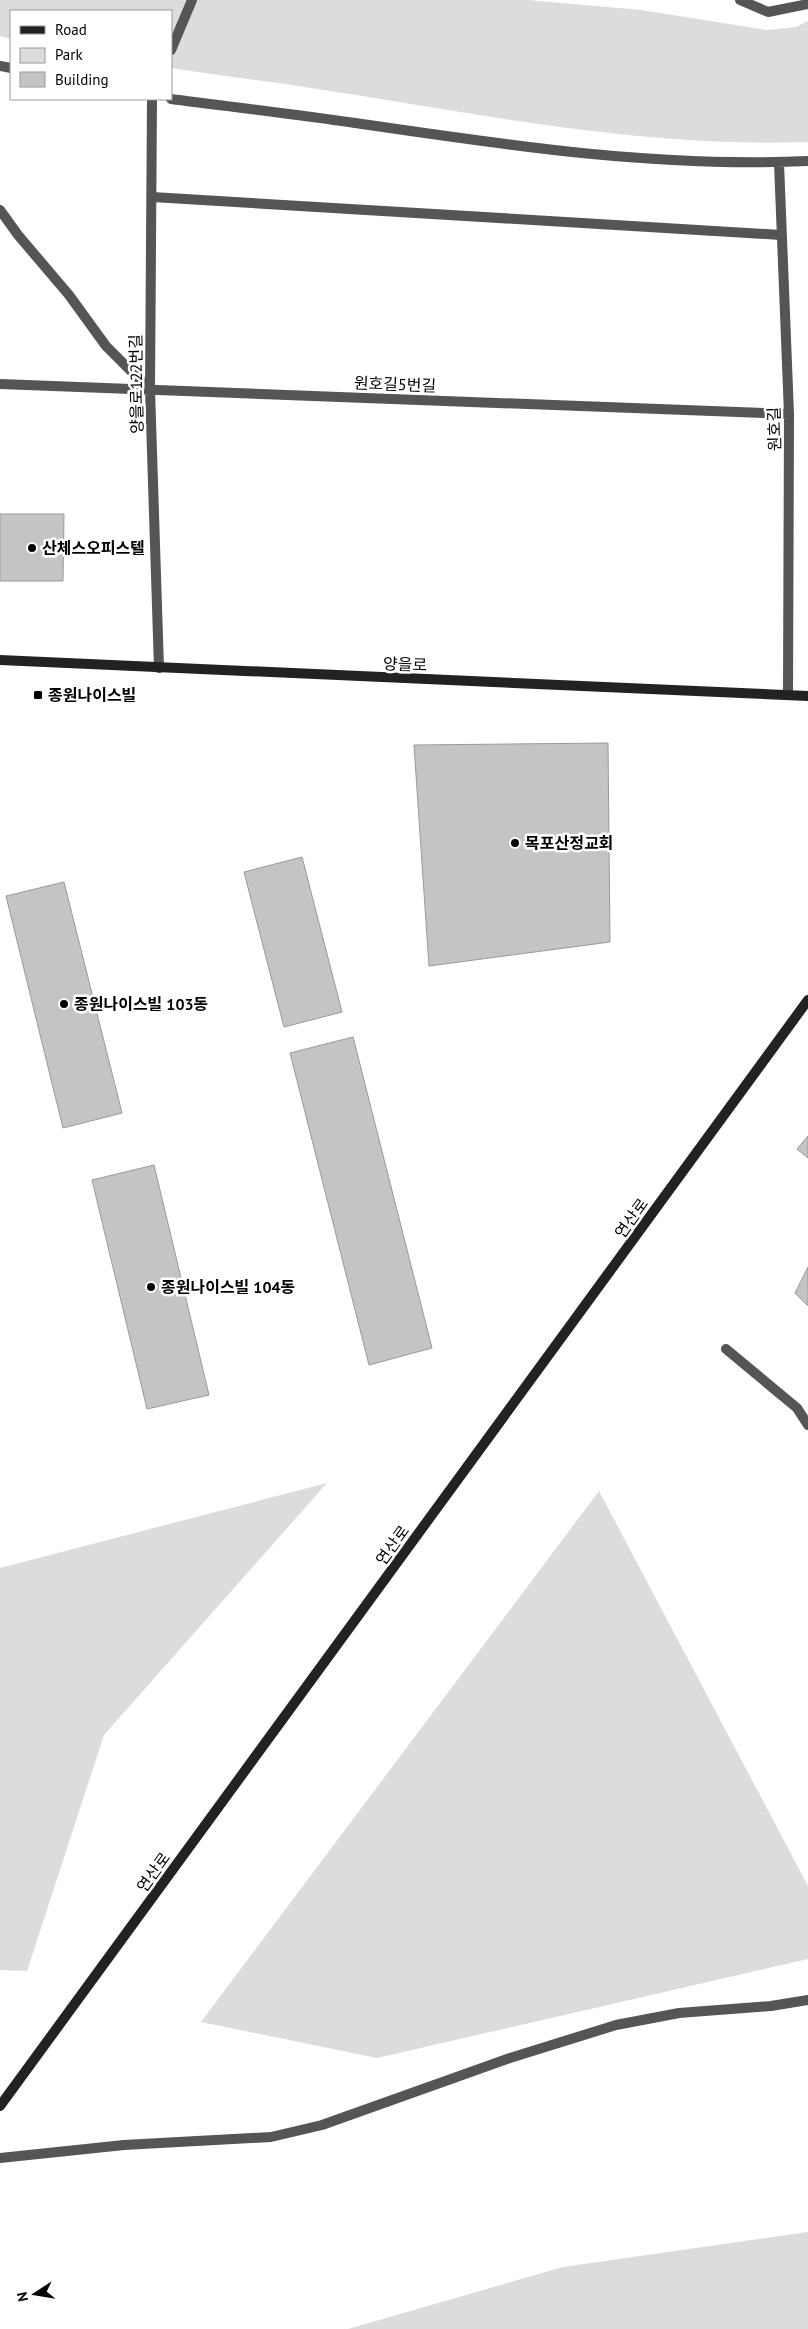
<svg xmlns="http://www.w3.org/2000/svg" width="808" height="2329" viewBox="0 0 808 2329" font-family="'PT Sans','Noto Sans KR',sans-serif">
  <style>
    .green { fill: #dcdcdc }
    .building { fill: #c4c4c4; stroke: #999 }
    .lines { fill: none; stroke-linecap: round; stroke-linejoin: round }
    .lane { stroke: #555; stroke-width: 10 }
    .street { stroke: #555; stroke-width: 10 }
    .secondary { stroke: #222; stroke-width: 10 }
    .poi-dot { fill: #000; stroke: #fff; stroke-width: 2 }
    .labels { text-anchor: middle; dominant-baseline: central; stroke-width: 5; stroke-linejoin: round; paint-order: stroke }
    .street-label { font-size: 16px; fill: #000; stroke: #fff }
    .poi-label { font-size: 16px; font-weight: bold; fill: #000; stroke: #fff; text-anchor: start }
  </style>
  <rect width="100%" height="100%" fill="#fff"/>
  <path class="green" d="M0,0h528l113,10 126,20 29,-3 12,-6v121c-167,6 -327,-28 -491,-53 -48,-8 -97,-13 -146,-21v-57h-160v28l-11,-3z
    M327,1483l-223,252 -77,236 -27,-1v-402z
    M599,1491l209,395v73l-431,99 -176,-36z
    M808,2232v97h-460l215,-62z"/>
  <path class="building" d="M0,514h64l-1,67h-63z
    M608,743l2,199 -181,24 -15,-221z
    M302,857l40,155 -58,15 -40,-155z
    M64,882l58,231 -59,15 -57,-232z
    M353,1037l79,311 -63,17 -79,-312z
    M808,1136v22l-11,-9z
    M154,1165l55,230 -62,14 -55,-229z
    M808,1267v39l-13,-13z"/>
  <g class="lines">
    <path class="lane" d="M152,197l629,38
      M0,210l18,25 51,60 37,51 44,44
      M726,1349l71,59 11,17
      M0,2158l124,-13 147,-8 51,-12 188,-67 106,-33 63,-12 92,-7 37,-6"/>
    <path class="street" d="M740,0l28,12 40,-8
      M171,50l21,-50
      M0,66l11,2
      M152,99l-2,291 9,278
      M171,99c62,8 123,15 184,24 150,22 301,45 453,38
      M779,163l10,251 -1,281
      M0,384l789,30"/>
    <path class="secondary" d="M0,660l808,36
      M0,2106l808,-1106"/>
  </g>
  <g class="poi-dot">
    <circle cx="32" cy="548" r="5"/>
    <rect x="33" y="690" width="10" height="10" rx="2.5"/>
    <circle cx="515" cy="843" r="5"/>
    <circle cx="64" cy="1004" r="5"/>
    <circle cx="151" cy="1287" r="5"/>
  </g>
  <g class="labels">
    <g class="street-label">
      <text transform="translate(136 384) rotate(-91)">양을로122번길</text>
      <text transform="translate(395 384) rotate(2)">원호길5번길</text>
      <text transform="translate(774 429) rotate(-91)">원호길</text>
      <text transform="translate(405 664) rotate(2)">양을로</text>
      <text transform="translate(631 1218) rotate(-54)">연산로</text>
      <text transform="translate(392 1545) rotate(-54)">연산로</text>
      <text transform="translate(153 1872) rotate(-54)">연산로</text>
    </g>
    <g class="poi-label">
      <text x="42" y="548">산체스오피스텔</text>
      <text x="48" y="695">종원나이스빌</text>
      <text x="525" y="843">목포산정교회</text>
      <text x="74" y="1004">종원나이스빌 103동</text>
      <text x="161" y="1287">종원나이스빌 104동</text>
    </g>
  </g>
  <rect x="10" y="10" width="162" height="90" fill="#ffffff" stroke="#999999"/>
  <rect x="20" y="26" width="25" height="8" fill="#222222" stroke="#999999"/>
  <text x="55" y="35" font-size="15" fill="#000000">Road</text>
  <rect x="20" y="48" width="25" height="15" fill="#dcdcdc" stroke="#999999"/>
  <text x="55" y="60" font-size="15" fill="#000000">Park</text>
  <rect x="20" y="72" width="25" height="15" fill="#c4c4c4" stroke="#999999"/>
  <text x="55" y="85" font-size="15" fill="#000000">Building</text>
  <g transform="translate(35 2294) rotate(258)" stroke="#ffffff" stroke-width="4" paint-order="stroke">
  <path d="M0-4L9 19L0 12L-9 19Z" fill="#000000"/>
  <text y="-8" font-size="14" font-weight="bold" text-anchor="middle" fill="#000000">N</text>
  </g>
</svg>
